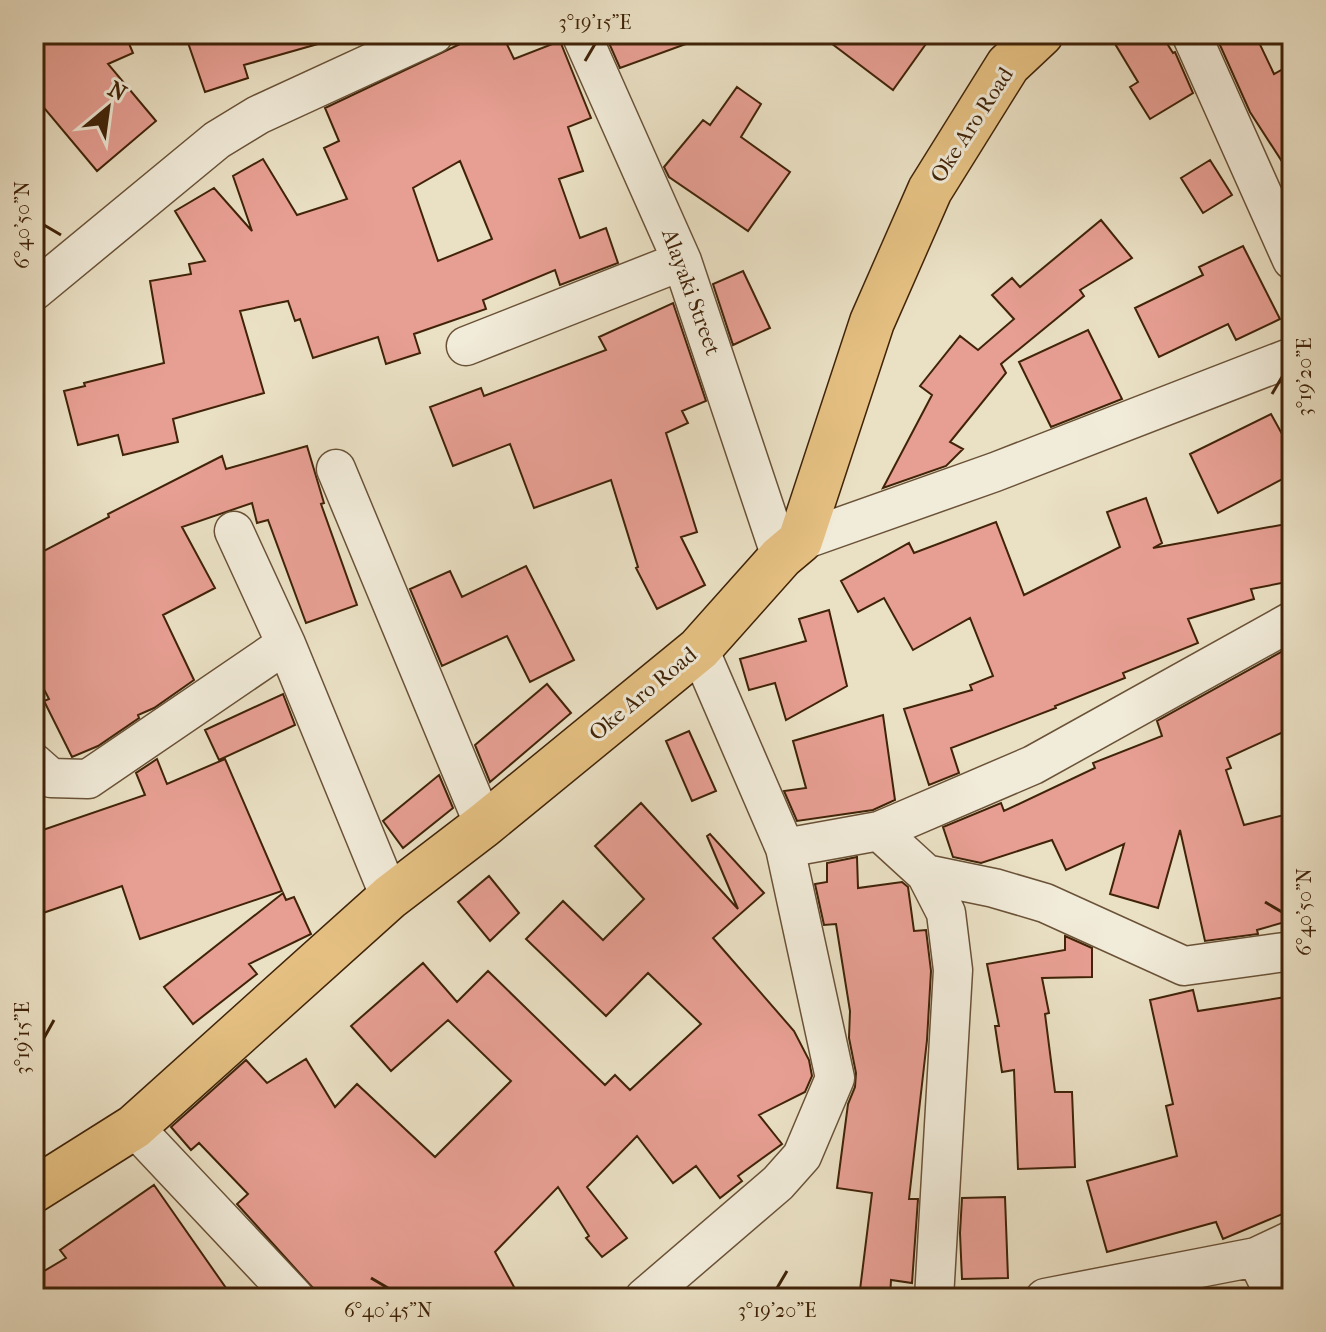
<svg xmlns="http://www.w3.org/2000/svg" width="1326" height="1332" viewBox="0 0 1326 1332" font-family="'IM FELL French Canon',serif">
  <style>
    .building { fill: #e79f93; stroke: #402308; stroke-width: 2; fill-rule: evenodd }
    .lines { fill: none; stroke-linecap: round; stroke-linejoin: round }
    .minor-casing { stroke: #6a5237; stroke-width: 41 }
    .major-casing { stroke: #402308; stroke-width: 47 }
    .minor { stroke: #f1ebd9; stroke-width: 38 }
    .major { stroke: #e5c082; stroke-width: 44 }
    .ticks { fill: none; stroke: #402308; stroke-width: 3 }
    .labels { text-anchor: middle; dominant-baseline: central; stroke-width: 6; stroke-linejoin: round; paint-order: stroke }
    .street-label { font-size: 22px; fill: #402308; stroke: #f1ebd9 }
    .neatline { fill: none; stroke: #402308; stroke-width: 3 }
    .ticks-label { font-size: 20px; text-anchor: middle; fill: #402308 }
  </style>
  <rect width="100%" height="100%" fill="#eae0c4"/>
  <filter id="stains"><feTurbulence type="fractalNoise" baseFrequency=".0025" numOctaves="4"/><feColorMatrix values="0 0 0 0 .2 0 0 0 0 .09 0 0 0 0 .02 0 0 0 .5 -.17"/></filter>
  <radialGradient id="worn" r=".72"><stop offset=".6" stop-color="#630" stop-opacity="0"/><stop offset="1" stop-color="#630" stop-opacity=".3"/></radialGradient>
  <path class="building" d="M34,34h91l8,19 -25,11 48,57 -59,50 -63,-75z
    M185,34h139l1,8 -81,23 4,13 -43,14z
    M481,34h21l12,25 46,-18 31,77 -23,9 15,44 -24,8 21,59 26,-10 12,35 -58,22 -5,-15 -72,30 3,9 -72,25 6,19 -34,11 -8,-27 -65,21 -13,-39 -5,2 -7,-20 -48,10 24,82 -91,26 5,23 -55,13 -5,-20 -40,10 -14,-54 21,-5 -1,-3 80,-20 -14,-82 41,-7 -2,-10 16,-3 -30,-50 39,-23 38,43 -19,-55 30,-17 34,56 50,-16 -23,-51 15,-7 -14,-33zM460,161l32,78 -54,22 -25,-73z
    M605,34h100v3l-85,31z
    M819,34h114l-40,56z
    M1109,34h52l12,19 2,-1 18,41 -43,26 -20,-32 8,-5z
    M1215,34h40l19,40 18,-10v113l-42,-65z
    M737,87l24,17 -20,33 49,35 -42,59 -79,-54 -5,-10 39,-47 7,5z
    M1210,160l22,35 -29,18 -22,-35z
    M1101,220l31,38 -52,32 4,6 -83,68 5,9 -56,69 13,7 -17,17 -63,22 49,-93 -12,-9 40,-50 18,14 36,-31 -22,-24 20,-17 8,9z
    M1243,246l37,73 -44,21 -8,-16 -69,33 -24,-49 68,-33 -4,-8z
    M743,271l27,57 -37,17 -20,-61z
    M673,303l33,98 -24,10 6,12 -22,10 31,99 -16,5 24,48 -48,24 -21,-41 2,-1 -27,-87 -77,28 -24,-64 -57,22 -23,-59 51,-19 3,8 122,-46 -7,-13z
    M1088,330l34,69 -71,28 -32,-65z
    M1271,414l21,38v22l-74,39 -28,-59z
    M307,446l17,57 -3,1 36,101 -51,18 -38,-103 -11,3 -5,-20 -70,24 33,61 -52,27 31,65 -40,28 -16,7 1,3 -41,28 -26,11 -28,-56 5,-2 -15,-29v-114l75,-39 -1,-3 114,-58 4,13z
    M1146,498l16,45 -9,5 139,-25v58l-41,8 3,10 -66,20 10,24 -75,30 2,5 -70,28 1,2 -105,40 8,25 -30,12 -25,-76 68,-19 -2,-5 23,-9 -23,-58 -57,32 -29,-52 -26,14 -17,-31 68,-38 5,10 82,-31 28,73 96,-48 -13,-35z
    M526,566l48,94 -44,22 -23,-46 -65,30 -32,-77 40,-18 12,26z
    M829,610l18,76 -61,34 -11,-37 -26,7 -9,-31 66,-18 -7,-22z
    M1292,646v82l-65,30 4,10 -5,2 18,55 48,-12v107l-35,10 1,4 -53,7 -25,-111 -22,78 -48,-14 14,-50 -58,26 -14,-30 -71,23 -28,-6 -10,-30 58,-24 3,8 91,-43 -2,-5 69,-27 -5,-15z
    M547,684l24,29 -81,69 -15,-37z
    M283,694l12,31 -76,35 -14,-30z
    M883,715l12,85 -22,10 -76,11 -13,-30 22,-3 -13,-47z
    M689,731l27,60 -24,10 -26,-60z
    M157,759l10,25 58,-25 57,132 -142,48 -18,-53 -88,30v-83l111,-38 -9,-22z
    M439,775l14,33 -50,40 -20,-27z
    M641,803l97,106 -31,-73 3,-2 54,59 -51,45 81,93 15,29 3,16 -7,16 -46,23 23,29 -44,32 4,5 -22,17 -24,-32 -23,17 -36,-47 -50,51 40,51 -25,19 -16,-19 3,-2 -31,-49 -63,65 25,46h-198l-85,-94 11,-10 -49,-51 -8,7 -20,-23 75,-67 21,23 39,-24 29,48 22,-23 78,73 76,-76 -63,-61 -57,51 -40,-45 72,-63 34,39 31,-31 117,114 10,-10 15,15 71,-66 -53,-51 -42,43 -80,-77 37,-38 40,39 41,-41 -49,-53z
    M857,857l1,31 44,-6 6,5 6,44 12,-1 5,41 -4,69 -18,159h9l-6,84 -21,-3 -1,18h-31l13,-105 -35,-5 11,-84 7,-17 1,-14 -7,-35 1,-27 -14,-87 -12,1 -9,-41 12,-2v-19z
    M489,876l30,37 -29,28 -32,-39z
    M283,893l3,7 8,-3 17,37 -62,30 8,10 -64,50 -29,-37z
    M1065,936l27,12v29l-50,1 7,35 -4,1 10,78h17l3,75 -57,2 -4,-99 -12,2 -7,-46h4l-12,-62 78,-14z
    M1193,990l5,21 94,-15v214l-69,29 -7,-17 -109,30 -20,-71 90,-25 -11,-50 7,-2 -23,-104z
    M154,1185l79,113h-199v-21l32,-19 -6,-8z
    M1005,1197l3,81 -46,1 -2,-46 2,-35z"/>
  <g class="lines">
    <g class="minor-casing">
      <path id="minor" d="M581,34l101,227 99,296
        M1191,34l101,226
        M34,291l183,-151 41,-25 176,-81
        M466,346l216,-85
        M336,469l148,356
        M234,531l52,113 104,253
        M800,541l195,-69 297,-115
        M34,763l17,15 37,1 198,-135
        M879,831l47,43 20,39 7,57 -19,328
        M785,848l94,-17 154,-66 259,-144
        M926,874l68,14 51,15 139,63 108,-15
        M134,1127l161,171
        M1256,1257l20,41
        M644,1298l134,-115 24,-27 33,-78 -50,-230 -86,-199
        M1045,1298l211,-41 36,-17"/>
    </g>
    <g class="major-casing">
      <path id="major" d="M34,1190l100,-63 256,-230 94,-72 215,-176 82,-92 19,-16 72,-219 58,-132 78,-125 33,-31"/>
    </g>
    <use href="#minor" class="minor"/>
    <use href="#major" class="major"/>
  </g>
  <path class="ticks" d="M585,61l10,-17M44,225l17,10M1272,394l10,-17M1265,902l17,10M44,1038l10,-18M371,1278l17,10M777,1288l10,-17"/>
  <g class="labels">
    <g class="street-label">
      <text transform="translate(972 125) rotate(-57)">Oke Aro Road</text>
      <text transform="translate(691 292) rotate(70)">Alayaki Street</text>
      <text transform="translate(643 694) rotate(-40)">Oke Aro Road</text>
    </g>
  </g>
  <rect width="1326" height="1332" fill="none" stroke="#eae0c4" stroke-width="88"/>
  <g transform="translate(108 108) rotate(29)" stroke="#f1ebd9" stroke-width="6" paint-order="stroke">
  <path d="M0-6L14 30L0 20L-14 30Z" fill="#402308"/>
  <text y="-12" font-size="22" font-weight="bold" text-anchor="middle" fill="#402308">N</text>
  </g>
  <rect x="44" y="44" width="1238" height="1244" class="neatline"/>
  <g class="ticks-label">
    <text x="595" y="29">3°19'15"E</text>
    <text transform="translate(22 225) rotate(-90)" y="7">6°40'50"N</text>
    <text transform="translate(1304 377) rotate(-90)" y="7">3°19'20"E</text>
    <text transform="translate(1304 912) rotate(-90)" y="7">6°40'50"N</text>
    <text transform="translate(22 1038) rotate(-90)" y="7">3°19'15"E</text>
    <text x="388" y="1317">6°40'45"N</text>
    <text x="777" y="1317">3°19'20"E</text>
  </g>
  <rect width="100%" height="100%" filter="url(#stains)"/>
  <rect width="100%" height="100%" fill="url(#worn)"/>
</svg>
